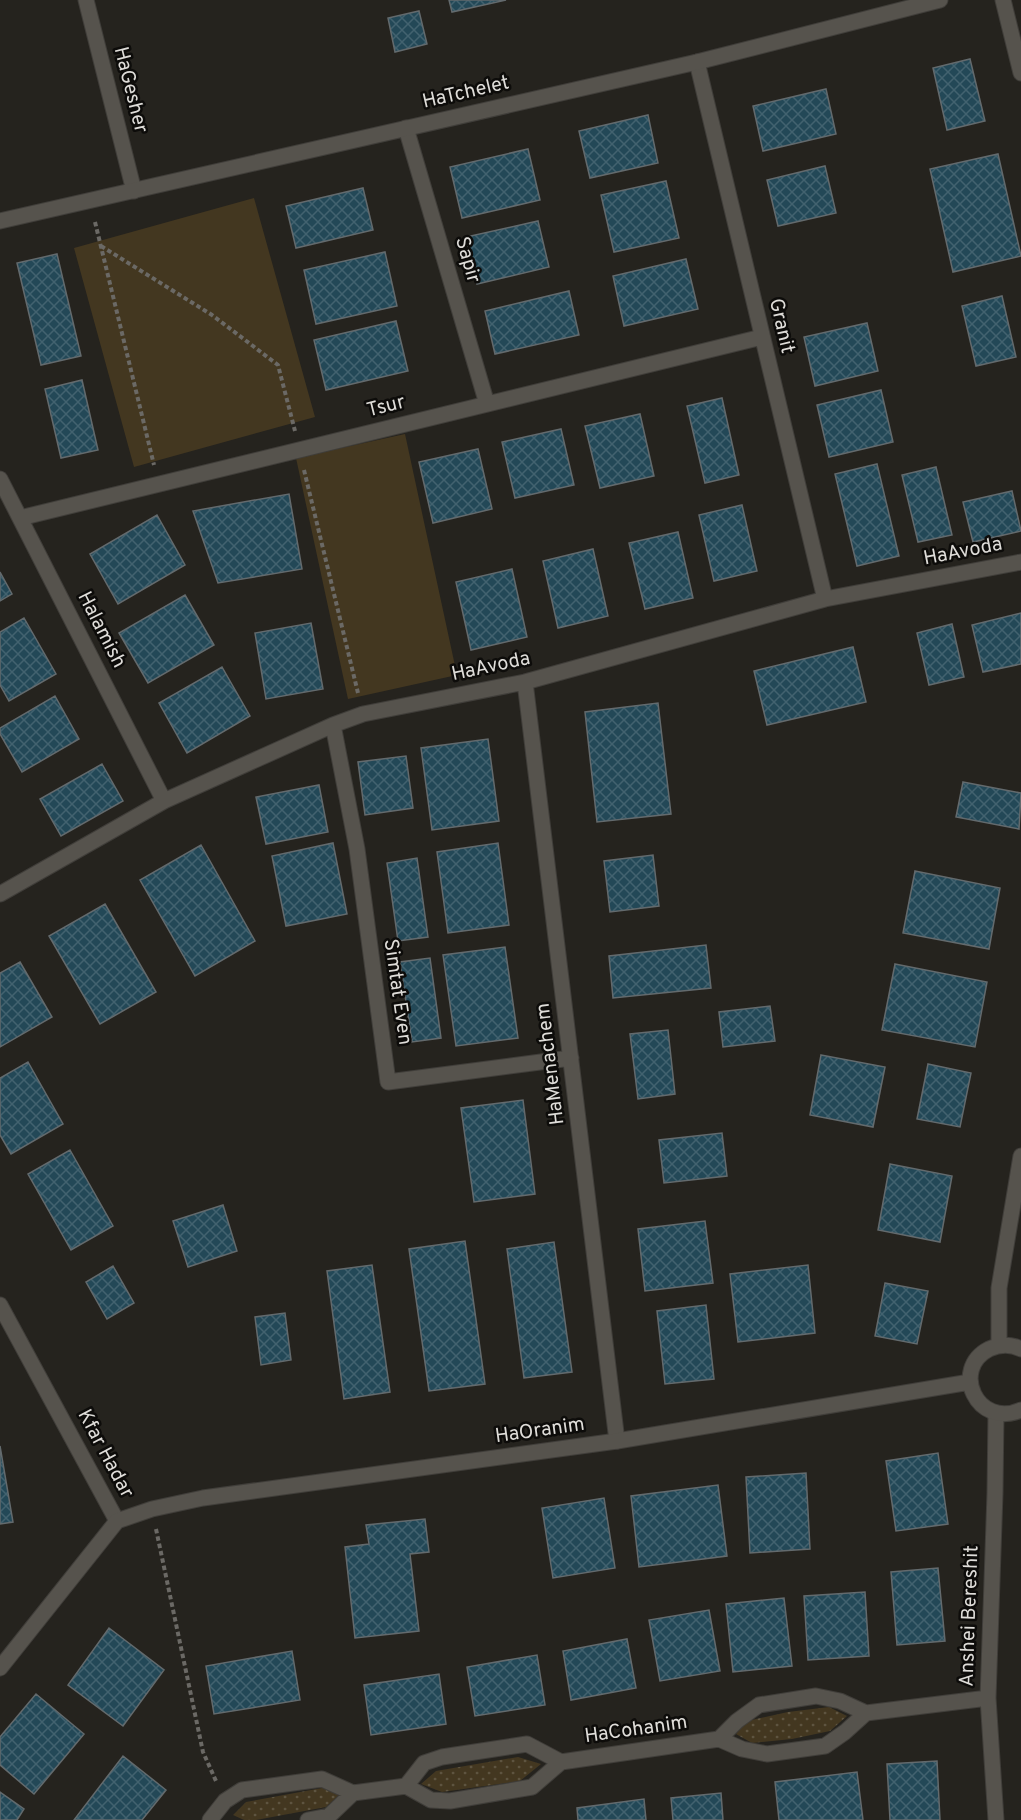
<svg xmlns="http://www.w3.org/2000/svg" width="1021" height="1820" viewBox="0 0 1021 1820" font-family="Overpass,sans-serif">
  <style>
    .grass { fill: url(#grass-dots) }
    .park { fill: #433720 }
    .building { fill: url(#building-cross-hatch); stroke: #636a6d; stroke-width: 1.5 }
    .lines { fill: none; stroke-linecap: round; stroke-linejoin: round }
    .street-casing { stroke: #403e3a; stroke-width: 17 }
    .secondary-casing { stroke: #403e3a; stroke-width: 17 }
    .path { stroke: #6b6965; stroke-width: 4; stroke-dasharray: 4.5 3; stroke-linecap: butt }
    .street { stroke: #56534d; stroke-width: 15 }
    .secondary { stroke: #56534d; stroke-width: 15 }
    .labels { text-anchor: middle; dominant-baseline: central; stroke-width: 5; stroke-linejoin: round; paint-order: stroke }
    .street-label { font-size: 20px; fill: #dfddd9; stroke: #0d0c0a }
  </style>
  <defs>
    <pattern id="grass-dots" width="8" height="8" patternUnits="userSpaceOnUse" patternTransform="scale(1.5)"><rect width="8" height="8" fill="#433720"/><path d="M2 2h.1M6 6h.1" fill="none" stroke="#5e5440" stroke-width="1.8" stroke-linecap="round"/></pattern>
    <pattern id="building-cross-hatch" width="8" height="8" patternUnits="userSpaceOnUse" patternTransform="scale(1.5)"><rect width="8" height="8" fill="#234857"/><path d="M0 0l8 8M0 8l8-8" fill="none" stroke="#42626f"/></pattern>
  </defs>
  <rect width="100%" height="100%" fill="#25231e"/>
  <path class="grass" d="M829,1707l18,9 -17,15 -38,8 -40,4 -16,-9 11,-13 41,-9z
    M518,1757l23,7 -21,17 -78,11 -21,-8 15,-13z
    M322,1788l17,7 -13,12 -70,13h-12l-11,-5 13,-13z"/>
  <path class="park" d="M254,198l61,219 -181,50 -60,-219z
    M405,434l52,241 -109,24 -52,-241z"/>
  <path class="building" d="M449,0h57l-54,12z
    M419,11l8,33 -32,8 -7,-34z
    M970,59l15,62 -38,9 -14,-62z
    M826,89l10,45 -73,17 -10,-45z
    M648,115l10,48 -68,15 -11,-47z
    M528,149l12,51 -78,18 -12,-51z
    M998,154l23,102 -68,16 -23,-103z
    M825,166l11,47 -58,13 -11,-46z
    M666,181l13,57 -65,14 -13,-57z
    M363,188l10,42 -77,18 -10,-42z
    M538,221l11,46 -72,17 -11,-47z
    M385,252l12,54 -81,18 -12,-54z
    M57,254l24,102 -40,9 -24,-102z
    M686,259l12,50 -74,17 -11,-50z
    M569,291l10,44 -84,19 -10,-43z
    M1002,296l14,61 -40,9 -14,-60z
    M396,321l12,50 -82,19 -12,-50z
    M867,323l11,48 -63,15 -11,-49z
    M82,380l16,70 -37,8 -16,-69z
    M881,390l12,52 -64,15 -12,-52z
    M722,398l17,77 -34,8 -18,-77z
    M640,414l14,62 -54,12 -15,-62z
    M561,429l13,56 -59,13 -13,-56z
    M478,449l14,60 -59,14 -14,-61z
    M877,464l22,92 -42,10 -22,-92z
    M936,467l16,68 -34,7 -16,-67z
    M1012,491l9,40 -48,11 -10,-40z
    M289,494l13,75 -84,14 -25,-72z
    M742,505l15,66 -43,10 -15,-66z
    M157,515l28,50 -67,39 -28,-50z
    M678,532l15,66 -48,11 -16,-66z
    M593,549l15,67 -50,12 -15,-67z
    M512,569l15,68 -56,13 -15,-68z
    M0,572l12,22 -12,7z
    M185,595l29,50 -66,38 -29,-50z
    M1021,613v51l-38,8 -11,-47z
    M24,618l32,56 -47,27 -9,-16v-53z
    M311,623l12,66 -57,10 -11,-66z
    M952,624l12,53 -35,8 -12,-52z
    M853,647l13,55 -99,23 -13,-54z
    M222,667l28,49 -63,37 -28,-50z
    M55,696l24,43 -57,33 -22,-38v-6z
    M658,703l13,111 -74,8 -12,-110z
    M488,739l11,82 -67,9 -11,-82z
    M406,756l7,52 -48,7 -7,-53z
    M102,764l21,37 -62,35 -21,-37z
    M963,782l58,11 -2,36 -63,-12z
    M319,785l9,47 -62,12 -10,-47z
    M333,843l14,71 -61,12 -14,-70z
    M498,843l11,82 -61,8 -11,-81z
    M201,845l54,96 -60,35 -55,-96z
    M653,855l6,51 -49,6 -6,-51z
    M417,858l11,79 -30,4 -11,-78z
    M915,871l85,17 -11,61 -86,-16z
    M105,904l51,88 -56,32 -51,-88z
    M706,945l5,43 -98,10 -4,-42z
    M505,947l13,91 -62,8 -13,-91z
    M430,958l11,80 -29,4 -12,-80z
    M20,962l32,55 -52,30v-74z
    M895,964l92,18 -12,65 -93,-17z
    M770,1006l5,35 -52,6 -4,-35z
    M668,1030l7,64 -37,5 -8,-65z
    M821,1055l64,12 -12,60 -63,-12z
    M28,1062l35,62 -52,30 -11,-19v-57z
    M928,1064l43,9 -11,54 -43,-8z
    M523,1100l12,94 -61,8 -13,-94z
    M722,1133l5,43 -63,7 -5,-43z
    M70,1150l43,76 -42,24 -43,-76z
    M890,1164l62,12 -12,66 -62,-12z
    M223,1205l14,46 -49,16 -15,-46z
    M705,1221l8,62 -68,8 -7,-62z
    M465,1241l20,143 -56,7 -20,-142z
    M554,1242l18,130 -48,6 -17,-129z
    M372,1265l18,127 -46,7 -17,-128z
    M808,1265l7,68 -77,9 -8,-68z
    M113,1266l21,37 -27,16 -21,-37z
    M885,1283l43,8 -11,53 -42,-8z
    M706,1305l8,74 -49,5 -8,-73z
    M285,1313l6,47 -30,5 -6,-48z
    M0,1446l13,76 -13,2z
    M938,1453l10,71 -52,7 -10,-70z
    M806,1473l4,76 -60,4 -4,-76z
    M718,1485l9,71 -88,11 -8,-71z
    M604,1498l11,70 -62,10 -11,-70z
    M425,1519l4,33 -19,2 9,77 -64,7 -10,-91 24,-3 -3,-19z
    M938,1568l7,73 -48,4 -6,-73z
    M865,1592l4,64 -61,4 -4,-64z
    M784,1598l8,68 -59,6 -7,-68z
    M709,1610l11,61 -60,10 -11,-61z
    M109,1628l55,42 -41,56 -55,-41z
    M627,1639l9,49 -65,12 -8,-49z
    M292,1651l8,49 -86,14 -8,-48z
    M537,1655l8,50 -70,11 -8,-49z
    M439,1674l7,50 -75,11 -7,-50z
    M36,1694l48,40 -50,60 -34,-29v-28z
    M123,1756l43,34 -24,30h-68z
    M937,1761l3,59h-50l-3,-56z
    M857,1772l6,48h-84l-4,-38z
    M0,1792l24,17 -7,11h-17z
    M721,1793l2,27h-50l-2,-22z
    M644,1799l2,21h-68l-1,-12z"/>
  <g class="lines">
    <g class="street-casing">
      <path id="street" d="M86,0l48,191
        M697,62l128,537
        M406,128l81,276
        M0,479l164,322
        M20,518l742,-181
        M525,682l92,759
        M333,725l24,124 31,233 183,-24
        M0,894l164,-93 169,-76 30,-11 162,-32 300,-83 196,-37
        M0,1305l117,216
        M719,1739l18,-18 22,-16 57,-9 24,5 26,12 122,-15
        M406,1786l18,-23 18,-6 85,-13 34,18
        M210,1820l15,-19 17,-11 80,-11 31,14 53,-7 25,14 19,1 82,-14 29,-25 158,-23 23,10 25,5 58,-8 20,-14 21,-19
        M308,1820l21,-4 24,-23
        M996,1820l-8,-122 7,-205 1,-80"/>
    </g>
    <g class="secondary-casing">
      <path id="secondary" d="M1003,0l18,73
        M0,221l697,-159 243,-62
        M999,1346v-58l22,-132
        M1021,1349c-10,-5 -21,-5 -32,0 -39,20 -12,80 32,61
        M0,1668l117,-147 35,-12 51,-11 414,-57 353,-59"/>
    </g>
    <path class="path" d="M95,222l59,243
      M101,246l111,69 66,50 17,66
      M304,470l54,223
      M156,1529l47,223 13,29"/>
    <use href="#street" class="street"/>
    <use href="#secondary" class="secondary"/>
  </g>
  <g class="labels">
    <g class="street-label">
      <text transform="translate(130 90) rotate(76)">HaGesher</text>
      <text transform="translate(466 93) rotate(-13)">HaTchelet</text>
      <text transform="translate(467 260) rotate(74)">Sapir</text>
      <text transform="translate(781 326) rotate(77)">Granit</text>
      <text transform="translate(386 407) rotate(-14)">Tsur</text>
      <text transform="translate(963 552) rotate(-11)">HaAvoda</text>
      <text transform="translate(101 630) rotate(63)">Halamish</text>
      <text transform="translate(491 667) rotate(-12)">HaAvoda</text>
      <text transform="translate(397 992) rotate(82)">Simtat Even</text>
      <text transform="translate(551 1064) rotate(-97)">HaMenachem</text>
      <text transform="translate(540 1431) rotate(-8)">HaOranim</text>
      <text transform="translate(105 1454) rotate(62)">Kfar Hadar</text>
      <text transform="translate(970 1616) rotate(-88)">Anshei Bereshit</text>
      <text transform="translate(636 1730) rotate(-8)">HaCohanim</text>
    </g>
  </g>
</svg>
